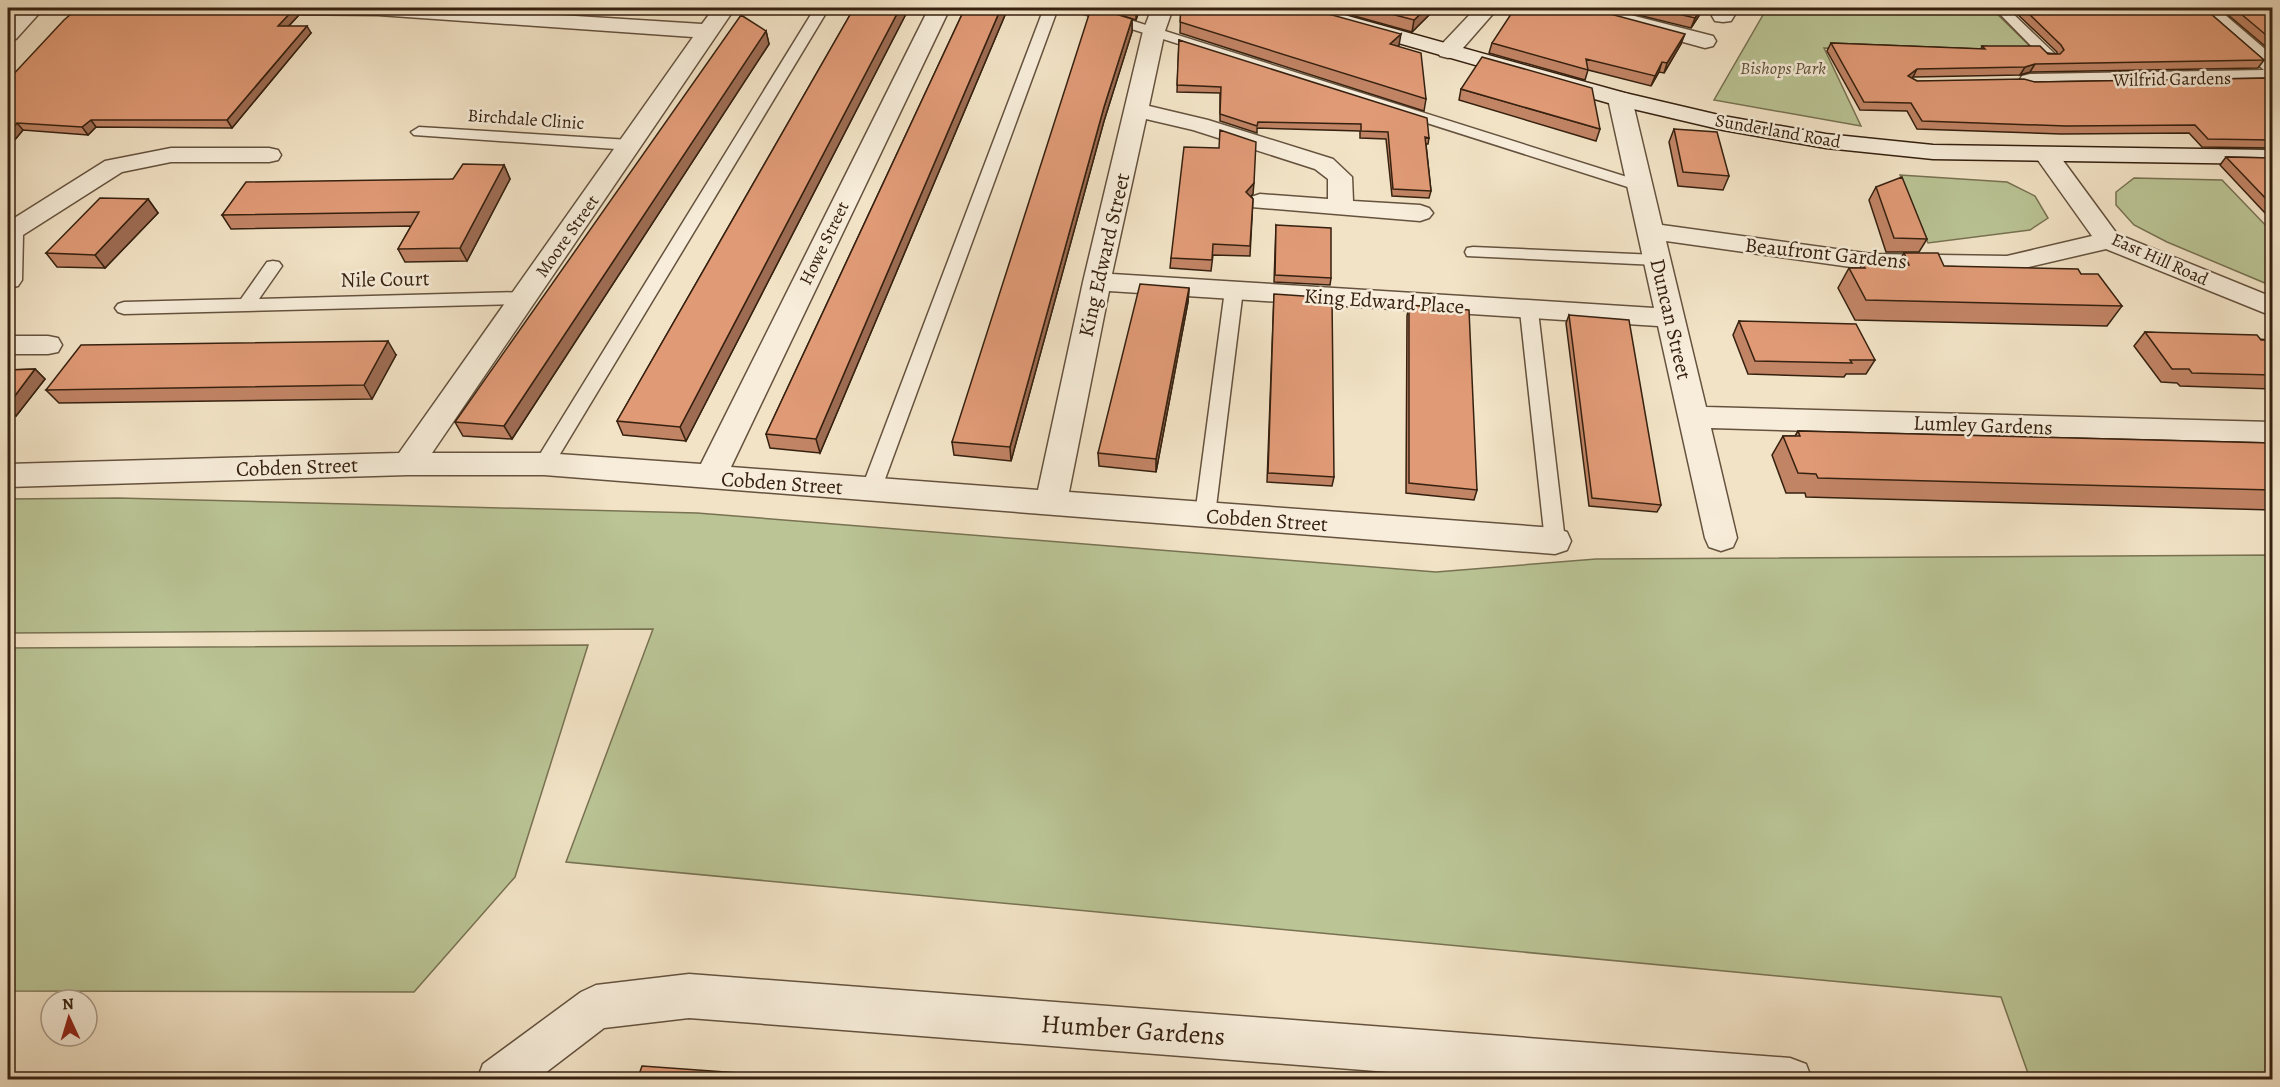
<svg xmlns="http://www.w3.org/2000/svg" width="2280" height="1087" viewBox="0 0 2280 1087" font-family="Alegreya,serif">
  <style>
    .green { fill: #bac495; stroke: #787252; stroke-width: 1.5 }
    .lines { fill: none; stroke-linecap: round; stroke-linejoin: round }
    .lane-casing { stroke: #65523e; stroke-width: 3 }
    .street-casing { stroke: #65523e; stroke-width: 3 }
    .secondary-casing { stroke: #362110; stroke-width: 3 }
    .lane { fill: #f7edda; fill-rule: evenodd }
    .street { fill: #f7edda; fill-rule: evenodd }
    .secondary { fill: #f7edda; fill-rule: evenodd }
    .wall { fill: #c18465; stroke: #362110; stroke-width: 1.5 }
    .shaded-wall { fill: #9d6c53; stroke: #362110; stroke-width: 1.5 }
    .building { fill: #e09a76; stroke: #362110; stroke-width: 1.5 }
    .labels { text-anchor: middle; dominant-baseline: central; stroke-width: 5; stroke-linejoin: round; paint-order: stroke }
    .far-park-label { font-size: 18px; font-style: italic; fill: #5e5238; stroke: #f7edda }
    .far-street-label { font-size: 18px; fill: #362110; stroke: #f7edda }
    .street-label { font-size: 21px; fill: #362110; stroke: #f7edda }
    .near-street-label { font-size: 26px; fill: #362110; stroke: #f7edda }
  </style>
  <rect width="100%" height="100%" fill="#f2e3c6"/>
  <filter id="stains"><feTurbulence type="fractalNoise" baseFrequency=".00333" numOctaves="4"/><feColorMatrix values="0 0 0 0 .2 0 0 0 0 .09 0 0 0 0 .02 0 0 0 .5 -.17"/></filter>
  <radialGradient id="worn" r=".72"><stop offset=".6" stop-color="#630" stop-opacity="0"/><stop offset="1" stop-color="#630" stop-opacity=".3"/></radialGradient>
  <path class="green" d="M1767,8h224l42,41 -209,-1 37,78 -147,-26z
    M1900,175l107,7 28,14 13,22 -18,12 -102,13z
    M2134,178l88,2 50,52v54l-105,-44 -33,-17 -18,-20v-13z
    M118,498l579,15 739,59 160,-13 676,-4v524h-242l-29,-82 -1435,-135 87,-233 -645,4v-134z
    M588,645l-73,232 -101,115 -406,-1v-343z"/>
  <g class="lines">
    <g class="lane-casing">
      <path id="lane" d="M815,8h14l-278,461 -7,2 -7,-2 -3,-5 3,-5z
        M1044,8h14l-177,482 -3,5 -7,2 -7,-2 -3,-5z
        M1073,8h19l554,175 2,3 -8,5 -6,-2 -559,-178z
        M1994,8h13l48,46 2,3 -2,3h-10z
        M419,127l211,13 8,5 -8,5 -216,-15 -3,-3z
        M1473,247l184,8 6,1 2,4 -2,4 -6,1 -190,-9 -2,-4 2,-4z
        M273,261l6,1 3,4 -23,33 265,-7 6,2 3,4 -3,4 -6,2 -400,10 -6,-2 -3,-4 3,-4 6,-2 117,-3 26,-37z
        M1234,284l6,2 3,4 -28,225 -3,5 -7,3 -7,-3 -3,-5 30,-225 3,-4z
        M1529,305l6,2 3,4 27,230 -3,6 -7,2 -7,-2 -3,-6 -25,-230 3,-4z"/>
    </g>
    <g class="street-casing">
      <path id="street" d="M22,8h22l-28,31 -8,1v-18z
        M263,8h188l251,16 12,-16h21l-303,445h112l157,11 228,-456h21l-219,459 307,23 45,-208 60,-251 9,-23h21l-8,23 -16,75 59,14 125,39 19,18 1,24 67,4 9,3 4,5 -4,5 -9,3 -169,-14 -4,-5 4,-5 9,-3 68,5v-20l-13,-10 -122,-39 -47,-11 -34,155 542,34 -46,-209 4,-5 8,-2 8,2 4,5 30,126 210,29 135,2 85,-20 -57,-80 3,-5 9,-2 9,2 61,83 155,63v19l-166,-67 -99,23 -135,-2 -206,-29 40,166 566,15v22l-561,-16 26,110 -4,9 -12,4 -12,-4 -4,-9 -47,-212 -549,-35 -40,201 486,36 12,4 4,9 -4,9 -12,4 -1011,-79h-136l-400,12v-23l391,-11 294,-416 -315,-22 -104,-1 -7,-2z
        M1476,8h22l-42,48 -8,2 -8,-2 -3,-5 3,-5z
        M1570,8h33l110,28 3,5 -3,5 -8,2 -131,-36z
        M1718,8h21l-8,13 -8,1 -8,-1 -3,-5z
        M2195,8h22l55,47v29l-242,4 -8,-2 -3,-5 3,-5 8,-2 234,-4 -66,-58z
        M171,148h98l9,2 3,5 -3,5 -9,2h-98l-49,10 -99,63 -1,45 -4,6 -10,2v-66l97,-61z
        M8,336h40l10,2 4,7 -4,7 -10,2h-40z
        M689,974l1101,84 16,6 6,16h-320l-803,-62 -85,10 -68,52h-59l6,-16 98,-72 15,-7z"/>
    </g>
    <g class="secondary-casing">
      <path id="secondary" d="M1287,8h32l306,85 98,23 103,18 107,11 339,5v14l-339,-5 -107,-11 -103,-18 -111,-26 -322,-92z"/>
    </g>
    <use href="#lane" class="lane"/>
    <use href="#street" class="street"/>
    <use href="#secondary" class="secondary"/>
  </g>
  <path class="wall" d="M854,8h55l-223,433 -63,-6 -6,-14z
    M965,8h43l-188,445 -50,-5 -4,-14z
    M1098,8h42l-4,12z
    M1181,8l218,37 -1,2 28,52 -2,12 -244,-78z
    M1326,8h110l-24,24z
    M1610,8h94l-13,20z
    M2011,8h193l60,52 -6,8 -228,4 -10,3 -107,2 -2,1 6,3 118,1 237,-4v70l-70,-1 -13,-14 -128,1 -144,-5 -10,-18 -47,-1 -33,-59 4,-8 150,6 1,-3 75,8v-2z
    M2220,8h52v44z
    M298,16l-9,10 22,7 -79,95 -136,-1 -8,8 -65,-5 -15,18v-68z
    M1132,19v13l-28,89 -93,340 -57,-6 -2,-13z
    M766,31l3,13 -257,395 -49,-3 -8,-14z
    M1179,40l250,98 -1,6h-2l5,47 -2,7 -37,-2 -6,-57 -26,-1v-7l-103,-3v5l-37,-12v-28l-43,-1z
    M1492,43l189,1 -17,29 -5,-1 -8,14 -63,-16 -3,10 -96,-27z
    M1461,89l139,40 -4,12 -137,-41z
    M1674,129l55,47 -6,14 -45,-4 -9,-44z
    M2226,157l46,1v55h-7l-45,-48z
    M504,165l6,14 -43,82 -62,1 -7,-13 13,-23 -180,3 -9,-14 231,-36z
    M1876,187l51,52 -8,13h-33l-17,-52z
    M1253,194l-2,2 2,3 -3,57 -37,-1 -2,16 -41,-3 1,-10z
    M148,199l10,14 -53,55 -48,-1 -11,-14z
    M1276,225l55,53 -1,7 -56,-3z
    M1904,253l40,13 137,8 41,32 -15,20 -252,-6 -17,-32 11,-20h11l2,-4 35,1z
    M1189,288l-1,14 -32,170 -57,-6 -1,-13z
    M1274,294l60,183 -2,9 -65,-4z
    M1409,305l68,185 -3,10 -68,-7 1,-177z
    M1569,315l92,190 -4,7 -68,-6 -23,-183z
    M1739,321l136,39 -9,14h-20l-2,3 -96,-3 -15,-39z
    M2145,332l127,8v49l-92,-3 -3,-3 -16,-1 -27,-36z
    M396,355l-24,44 -313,4 -13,-13z
    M35,369l10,10 -29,37h-8v-46z
    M1798,431l474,12v67l-466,-13 -1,-4h-19l-14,-38 11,-19h12z"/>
  <path class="shaded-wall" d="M900,8h9l-223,433 -6,-14z
    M1001,8h7l-188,445 -4,-14z
    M1138,8h2l-4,12v-7z
    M1427,8h9l-24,24 2,-12z
    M1701,8h3l-13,20 4,-10z
    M294,9l4,7 -16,17 -4,-7z
    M1132,19v13l-28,89 -93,340 -1,-14 94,-340z
    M307,26l4,7 -79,95 -5,-8z
    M766,31l3,13 -257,395 -8,-13z
    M1401,34l-2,11 -10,11 1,-12z
    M1685,34l-4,10 -17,29 3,-10z
    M1662,62l-3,10 -8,14 4,-10z
    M2035,64l-5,8 -10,3 5,-8z
    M1917,69l-4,8 -9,7 4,-8z
    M91,120l5,7 -8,8 -6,-8z
    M17,123l6,7 -15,18v-15z
    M504,165l6,14 -43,82 -7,-13z
    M1254,183l-1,11 -8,8 1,-10z
    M148,199l10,14 -53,55 -10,-13z
    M1189,288l-1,14 -32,170v-13z
    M388,341l8,14 -24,44 -8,-14z
    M35,369l10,10 -29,37 -8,-9v-2z"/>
  <path class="building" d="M78,8h187l4,1h25l-16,17h29l-80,94h-136l-9,7 -65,-4 -9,10v-53l56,-60z
    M854,8h46l-220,419 -63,-6z
    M965,8h36l-185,431 -50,-5z
    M1091,8h5l36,11 -28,88 -94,340 -58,-5z
    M1119,8h19l-2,5z
    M1181,8h126l94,26 -11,10 31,9 5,46 -246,-77z
    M1368,8h59l-13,12z
    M1515,8h73l97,26 -18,29 -5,-1 -7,14 -69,-17 2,11 -96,-27z
    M1652,8h49l-6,10z
    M2023,8h181l60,52 -229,4 -10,3 -108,2 -9,7 9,5 107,-2 11,3 237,-4v62l-64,-1 -13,-14 -129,1 -144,-5 -11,-18 -47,-1 -33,-59 154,6 -3,-3h58l8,8h12l4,-4 -3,-5z
    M2234,8h38v32z
    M741,15l25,16 -262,395 -49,-4z
    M1179,40l248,78 2,20 -4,-1 6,54 -38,-2 -5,-57 -27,-1v-7l-103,-2 -1,4 -37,-12 1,-27 -44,-2z
    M1482,57l110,31 8,41 -139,-40z
    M1674,129l43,3 12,44 -46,-4z
    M1220,130l36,12 -2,41 -8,9 7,7 -3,47 -37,-2 -1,16 -41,-2 13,-111 35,1z
    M2226,157l46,1v46h-1z
    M463,164l41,1 -44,83 -62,1 21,-37 -197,3 24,-33 207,-3z
    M1902,177l25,62 -33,-1 -18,-51z
    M100,198l48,1 -53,56 -49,-2z
    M1276,225l55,3v50l-56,-3z
    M1904,253h34l6,13 134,3 3,5h17l24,32 -256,-6 -17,-32h16l-3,-4 47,1z
    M1140,284l49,4 -33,171 -58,-6z
    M1274,294l58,4 2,179 -66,-4z
    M1409,305l60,5 8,180 -68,-7z
    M1569,315l60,5 32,185 -69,-7z
    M1739,321l117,3 19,36h-25l2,3 -97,-2z
    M2145,332l112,3 4,5h11v35l-80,-2 -3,-4h-17z
    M388,341l-24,44 -318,5 35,-45z
    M35,369l-27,36v-35z
    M1798,431l474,12v47l-454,-12 -2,-4 -18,-1 -15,-37h17z
    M642,1066l139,10 41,4h-185z
    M576,1077l22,3h-23z"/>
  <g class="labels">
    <g class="far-park-label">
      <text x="1783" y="68">Bishops Park</text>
    </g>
    <g class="far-street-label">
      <text transform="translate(2172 79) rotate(-1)">Wilfrid Gardens</text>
      <text transform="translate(526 119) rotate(4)">Birchdale Clinic</text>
      <text transform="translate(1778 131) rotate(10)">Sunderland Road</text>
      <text transform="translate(567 236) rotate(-55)">Moore Street</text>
      <text transform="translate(824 243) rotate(-64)">Howe Street</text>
      <text transform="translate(2160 259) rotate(24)">East Hill Road</text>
    </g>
    <g class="street-label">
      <text transform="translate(1826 253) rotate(6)">Beaufront Gardens</text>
      <text transform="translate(1104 255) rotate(-77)">King Edward Street</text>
      <text transform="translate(385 279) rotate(-1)">Nile Court</text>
      <text transform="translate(1384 301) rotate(4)">King Edward Place</text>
      <text transform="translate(1671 319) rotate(77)">Duncan Street</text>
      <text transform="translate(1983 425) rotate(2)">Lumley Gardens</text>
      <text transform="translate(297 467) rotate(-2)">Cobden Street</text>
      <text transform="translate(782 483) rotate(4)">Cobden Street</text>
      <text transform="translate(1267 520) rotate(4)">Cobden Street</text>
    </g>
    <g class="near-street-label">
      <text transform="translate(1133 1030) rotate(4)">Humber Gardens</text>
    </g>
  </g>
  <rect width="2280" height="1087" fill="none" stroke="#f2e3c6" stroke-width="30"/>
  <rect x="9" y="9" width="2262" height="1069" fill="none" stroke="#362110" stroke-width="3"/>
  <rect x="15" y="15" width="2250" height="1057" fill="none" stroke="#362110" stroke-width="1.5"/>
  <g transform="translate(69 1018) rotate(356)"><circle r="28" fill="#f7edda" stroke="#aa9b89" stroke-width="1.5"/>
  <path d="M0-4.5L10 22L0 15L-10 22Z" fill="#8f2418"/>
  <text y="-9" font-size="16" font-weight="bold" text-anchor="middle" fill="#362110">N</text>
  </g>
  <rect width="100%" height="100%" filter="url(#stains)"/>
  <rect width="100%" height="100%" fill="url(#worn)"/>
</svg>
